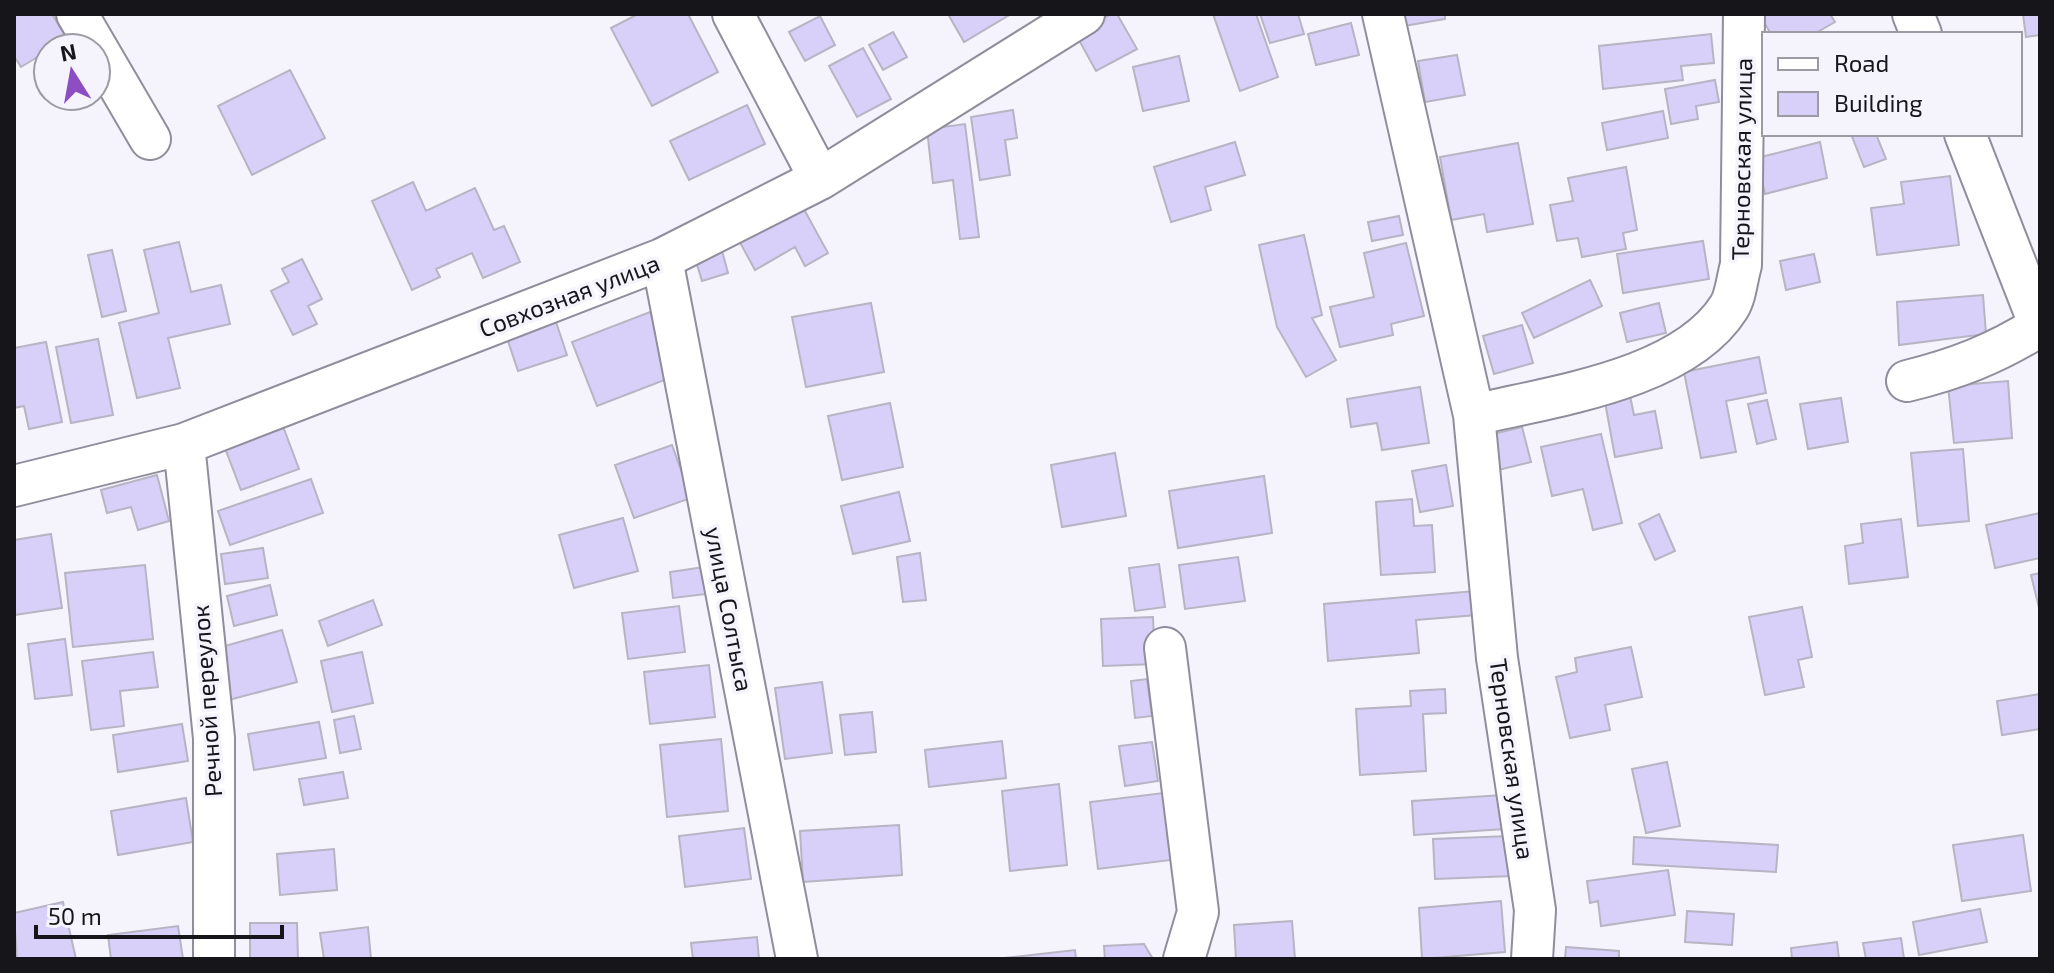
<svg xmlns="http://www.w3.org/2000/svg" width="2054" height="973" viewBox="0 0 2054 973" font-family="'Exo 2',sans-serif">
  <style>
    .building { fill: #d9d0f9; stroke: #b7b4c3; stroke-width: 2 }
    .lines { fill: none; stroke-linecap: round; stroke-linejoin: round }
    .minor-casing { stroke: #908d9c; stroke-width: 44 }
    .minor { stroke: #fff; stroke-width: 40 }
    .labels { text-anchor: middle; dominant-baseline: central; stroke-width: 7; stroke-linejoin: round; paint-order: stroke }
    .street-label { font-size: 24px; fill: #16151a; stroke: #f5f3fc }
  </style>
  <rect width="100%" height="100%" fill="#f5f3fc"/>
  <path class="building" d="M14,14h38l15,25 -46,28 -7,-11z
    M638,14h50l30,58 -66,34 -41,-78z
    M948,14h63l-47,28z
    M1111,14h6l20,35 -41,22 -21,-38z
    M1213,14h43l22,63 -38,14z
    M1260,14h38l6,20 -34,9z
    M1402,14h43v5l-41,7z
    M1759,14h71l5,8 -21,12h-43z
    M2023,14h17v21l-14,2z
    M820,16l15,29 -30,16 -16,-29z
    M1351,23l8,32 -43,10 -8,-31z
    M893,32l14,25 -24,13 -14,-25z
    M1711,34l3,29 -33,3 2,14 -80,9 -4,-43z
    M863,48l28,51 -34,18 -28,-51z
    M1457,55l8,40 -40,7 -7,-41z
    M1179,56l10,45 -46,10 -10,-44z
    M290,70l35,68 -73,37 -34,-69z
    M1715,80l4,22 -23,4 2,13 -27,5 -6,-35z
    M747,105l18,39 -76,36 -19,-39z
    M1013,110l4,28 -12,2 5,35 -30,5 -9,-63z
    M1663,111l5,27 -61,12 -5,-27z
    M965,124l14,113 -19,2 -7,-59 -20,3 -6,-54z
    M1851,134h25l10,25 -22,8z
    M1235,142l10,33 -40,12 6,23 -40,12 -17,-55z
    M1820,142l7,36 -62,16 -8,-36z
    M1518,143l15,81 -46,8 -3,-18 -33,6 -11,-63z
    M1626,167l11,63 -14,3 3,16 -44,8 -4,-19 -21,3 -7,-36 23,-4 -5,-23z
    M1950,176l9,69 -82,10 -6,-47 33,-4 -3,-22z
    M413,182l13,29 49,-23 19,42 10,-4 16,36 -37,16 -11,-25 -36,16 4,8 -28,13 -40,-89z
    M800,202l28,51 -23,13 -10,-19 -40,23 -18,-33z
    M1399,216l4,19 -31,6 -4,-19z
    M1304,235l18,80 -10,3 24,42 -30,17 -29,-50 -18,-82z
    M1703,241l6,38 -86,14 -6,-39z
    M179,242l12,50 30,-7 9,39 -62,14 12,50 -43,10 -18,-75 40,-10 -15,-63z
    M1406,243l18,73 -33,8 2,11 -53,12 -10,-40 44,-10 -10,-44z
    M721,247l7,26 -26,8 -8,-26z
    M112,250l14,61 -24,6 -14,-62z
    M1814,254l6,28 -34,8 -6,-29z
    M302,259l20,40 -14,7 9,18 -24,11 -22,-44 18,-9 -7,-13z
    M1590,280l12,26 -68,32 -12,-25z
    M1983,295l3,39 -87,11 -2,-43z
    M871,303l13,69 -78,15 -14,-70z
    M1659,303l7,30 -39,9 -7,-29z
    M650,312l25,64 -78,30 -25,-64z
    M553,313l14,42 -49,16 -14,-42z
    M1522,325l11,38 -39,11 -11,-38z
    M98,339l15,76 -42,8 -15,-76z
    M46,342l16,80 -33,7 -5,-23 -10,2v-60z
    M1759,357l7,36 -40,8 10,51 -35,6 -17,-86z
    M2008,381l4,57 -58,5 -6,-57z
    M1628,386l6,29 21,-4 7,37 -47,9 -12,-66z
    M1420,387l9,56 -47,7 -5,-27 -26,4 -4,-28z
    M1841,398l7,44 -40,7 -8,-45z
    M1767,400l9,39 -19,5 -9,-40z
    M890,403l13,64 -61,13 -14,-64z
    M281,421l18,48 -58,21 -18,-47z
    M1522,427l9,35 -37,9 -9,-35z
    M1601,434l21,89 -29,7 -10,-41 -31,7 -11,-49z
    M672,445l19,53 -57,20 -19,-53z
    M1963,449l6,72 -51,5 -7,-73z
    M1115,453l11,63 -64,11 -11,-62z
    M1446,465l7,41 -33,6 -8,-41z
    M157,475l12,46 -31,9 -7,-23 -24,6 -6,-23z
    M1264,476l8,57 -94,15 -9,-57z
    M311,479l12,34 -93,32 -12,-34z
    M899,492l11,49 -57,13 -12,-48z
    M1412,499l2,27 18,-1 3,47 -54,3 -5,-73z
    M2040,513v45l-45,10 -9,-43z
    M1659,514l16,37 -20,9 -16,-36z
    M623,518l15,53 -64,17 -15,-53z
    M1901,519l7,58 -59,7 -4,-38 18,-3 -2,-19z
    M51,534l11,74 -48,7v-75z
    M263,548l5,30 -43,6 -4,-30z
    M920,553l6,47 -23,2 -6,-45z
    M1238,557l7,44 -60,8 -6,-44z
    M1159,564l6,43 -30,4 -6,-43z
    M145,565l8,74 -80,8 -8,-74z
    M711,566l4,27 -42,5 -3,-26z
    M2040,573v39l-9,-37z
    M270,585l7,30 -43,11 -7,-30z
    M1475,591l2,24 -61,5 3,33 -91,8 -4,-57z
    M373,600l9,25 -54,21 -9,-25z
    M679,606l6,46 -57,7 -6,-46z
    M1802,607l10,50 -14,3 6,27 -39,8 -16,-78z
    M1153,617l2,47 -52,2 -2,-47z
    M282,630l15,52 -72,19 -14,-51z
    M65,639l7,56 -37,4 -7,-55z
    M1631,647l11,50 -37,8 5,25 -40,8 -14,-61 21,-5 -2,-14z
    M153,652l5,35 -38,4 4,35 -33,4 -9,-69z
    M362,652l11,51 -41,9 -11,-51z
    M709,665l6,52 -65,7 -6,-52z
    M1147,679l5,37 -17,2 -4,-37z
    M822,682l10,71 -47,6 -10,-71z
    M1445,689l1,24 -23,1 3,57 -66,4 -4,-66 55,-3 -1,-15z
    M2040,694v35l-38,6 -5,-34z
    M872,712l4,40 -31,3 -5,-40z
    M354,716l7,33 -21,4 -6,-33z
    M319,722l7,36 -72,12 -6,-36z
    M182,724l6,37 -70,11 -5,-37z
    M721,739l7,72 -61,6 -7,-72z
    M1002,741l4,37 -77,9 -4,-37z
    M1152,742l6,39 -33,5 -6,-40z
    M1667,762l13,64 -34,7 -14,-64z
    M343,772l5,26 -44,7 -5,-26z
    M1059,784l8,81 -57,6 -8,-80z
    M1163,793l8,67 -73,9 -8,-67z
    M1518,794l2,34 -106,7 -2,-34z
    M186,798l7,44 -75,13 -7,-44z
    M899,825l3,50 -99,7 -3,-51z
    M744,828l7,51 -66,8 -6,-51z
    M2023,835l8,56 -69,10 -9,-56z
    M1510,836l2,40 -77,3 -2,-40z
    M1634,837l144,8 -2,27 -143,-8z
    M334,849l3,41 -57,5 -3,-41z
    M1668,870l7,45 -74,11 -3,-25 -8,2 -3,-22z
    M1501,901l4,51 -83,7 -3,-51z
    M63,902l13,57h-59l-3,-46z
    M1980,909l7,33 -68,13 -6,-33z
    M1687,911l47,3 -2,31 -47,-3z
    M1292,921l3,38h-59l-2,-34z
    M250,923h47l1,36h-48z
    M178,926l5,33h-72l-3,-24z
    M368,927l3,32h-47l-4,-26z
    M757,937l2,22h-66l-2,-16z
    M1901,938l3,21h-38l-3,-16z
    M1837,942l2,17h-47l-1,-11z
    M1144,944l9,15h-48l-1,-13z
    M1566,947l53,4v8h-54z
    M1075,950l1,9h-81z"/>
  <g class="lines">
    <g class="minor-casing">
      <path id="minor" d="M77,14l73,125
        M733,14l87,165
        M1383,14l91,401 23,243 38,252 -3,49
        M1913,14l8,20
        M1965,134l75,192
        M662,259l135,700
        M1907,381c49,-12 88,-27 131,-54
        M1474,415c78,-19 209,-35 255,-108 7,-11 8,-29 12,-42l3,-251
        M184,444l30,294v221
        M14,486l170,-42 478,-185 158,-80 264,-165
        M1165,648l33,264 -14,47"/>
    </g>
    <use href="#minor" class="minor"/>
  </g>
  <g class="labels">
    <g class="street-label">
      <text transform="translate(1741 159) rotate(-89)">Терновская улица</text>
      <text transform="translate(569 295) rotate(-21)">Совхозная улица</text>
      <text transform="translate(730 609) rotate(79)">улица Солтыса</text>
      <text transform="translate(206 701) rotate(-94)">Речной переулок</text>
      <text transform="translate(1513 759) rotate(82)">Терновская улица</text>
    </g>
  </g>
  <rect width="2054" height="973" fill="none" stroke="#16151a" stroke-width="32"/>
  <rect x="1762" y="32" width="260" height="104" fill="#f5f3fc" stroke="#9c9aa2" stroke-width="2"/>
  <rect x="1778" y="58" width="40" height="12" fill="#ffffff" stroke="#9c9aa2" stroke-width="2"/>
  <text x="1834" y="72" font-size="24" fill="#16151a">Road</text>
  <rect x="1778" y="92" width="40" height="24" fill="#d9d0f9" stroke="#9c9aa2" stroke-width="2"/>
  <text x="1834" y="112" font-size="24" fill="#16151a">Building</text>
  <g transform="translate(72 72) rotate(349)"><circle r="38" fill="#f5f3fc" stroke="#9c9aa2" stroke-width="2"/>
  <path d="M0-6L14 30L0 20L-14 30Z" fill="#8d4ec3"/>
  <text y="-12" font-size="22" font-weight="bold" text-anchor="middle" fill="#16151a">N</text>
  </g>
  <path d="M36 925v12h246v-12" fill="none" stroke="#16151a" stroke-width="4"/>
  <text x="48" y="925" font-size="24" fill="#16151a" stroke="#f5f3fc" stroke-width="6" paint-order="stroke">50 m</text>
</svg>
